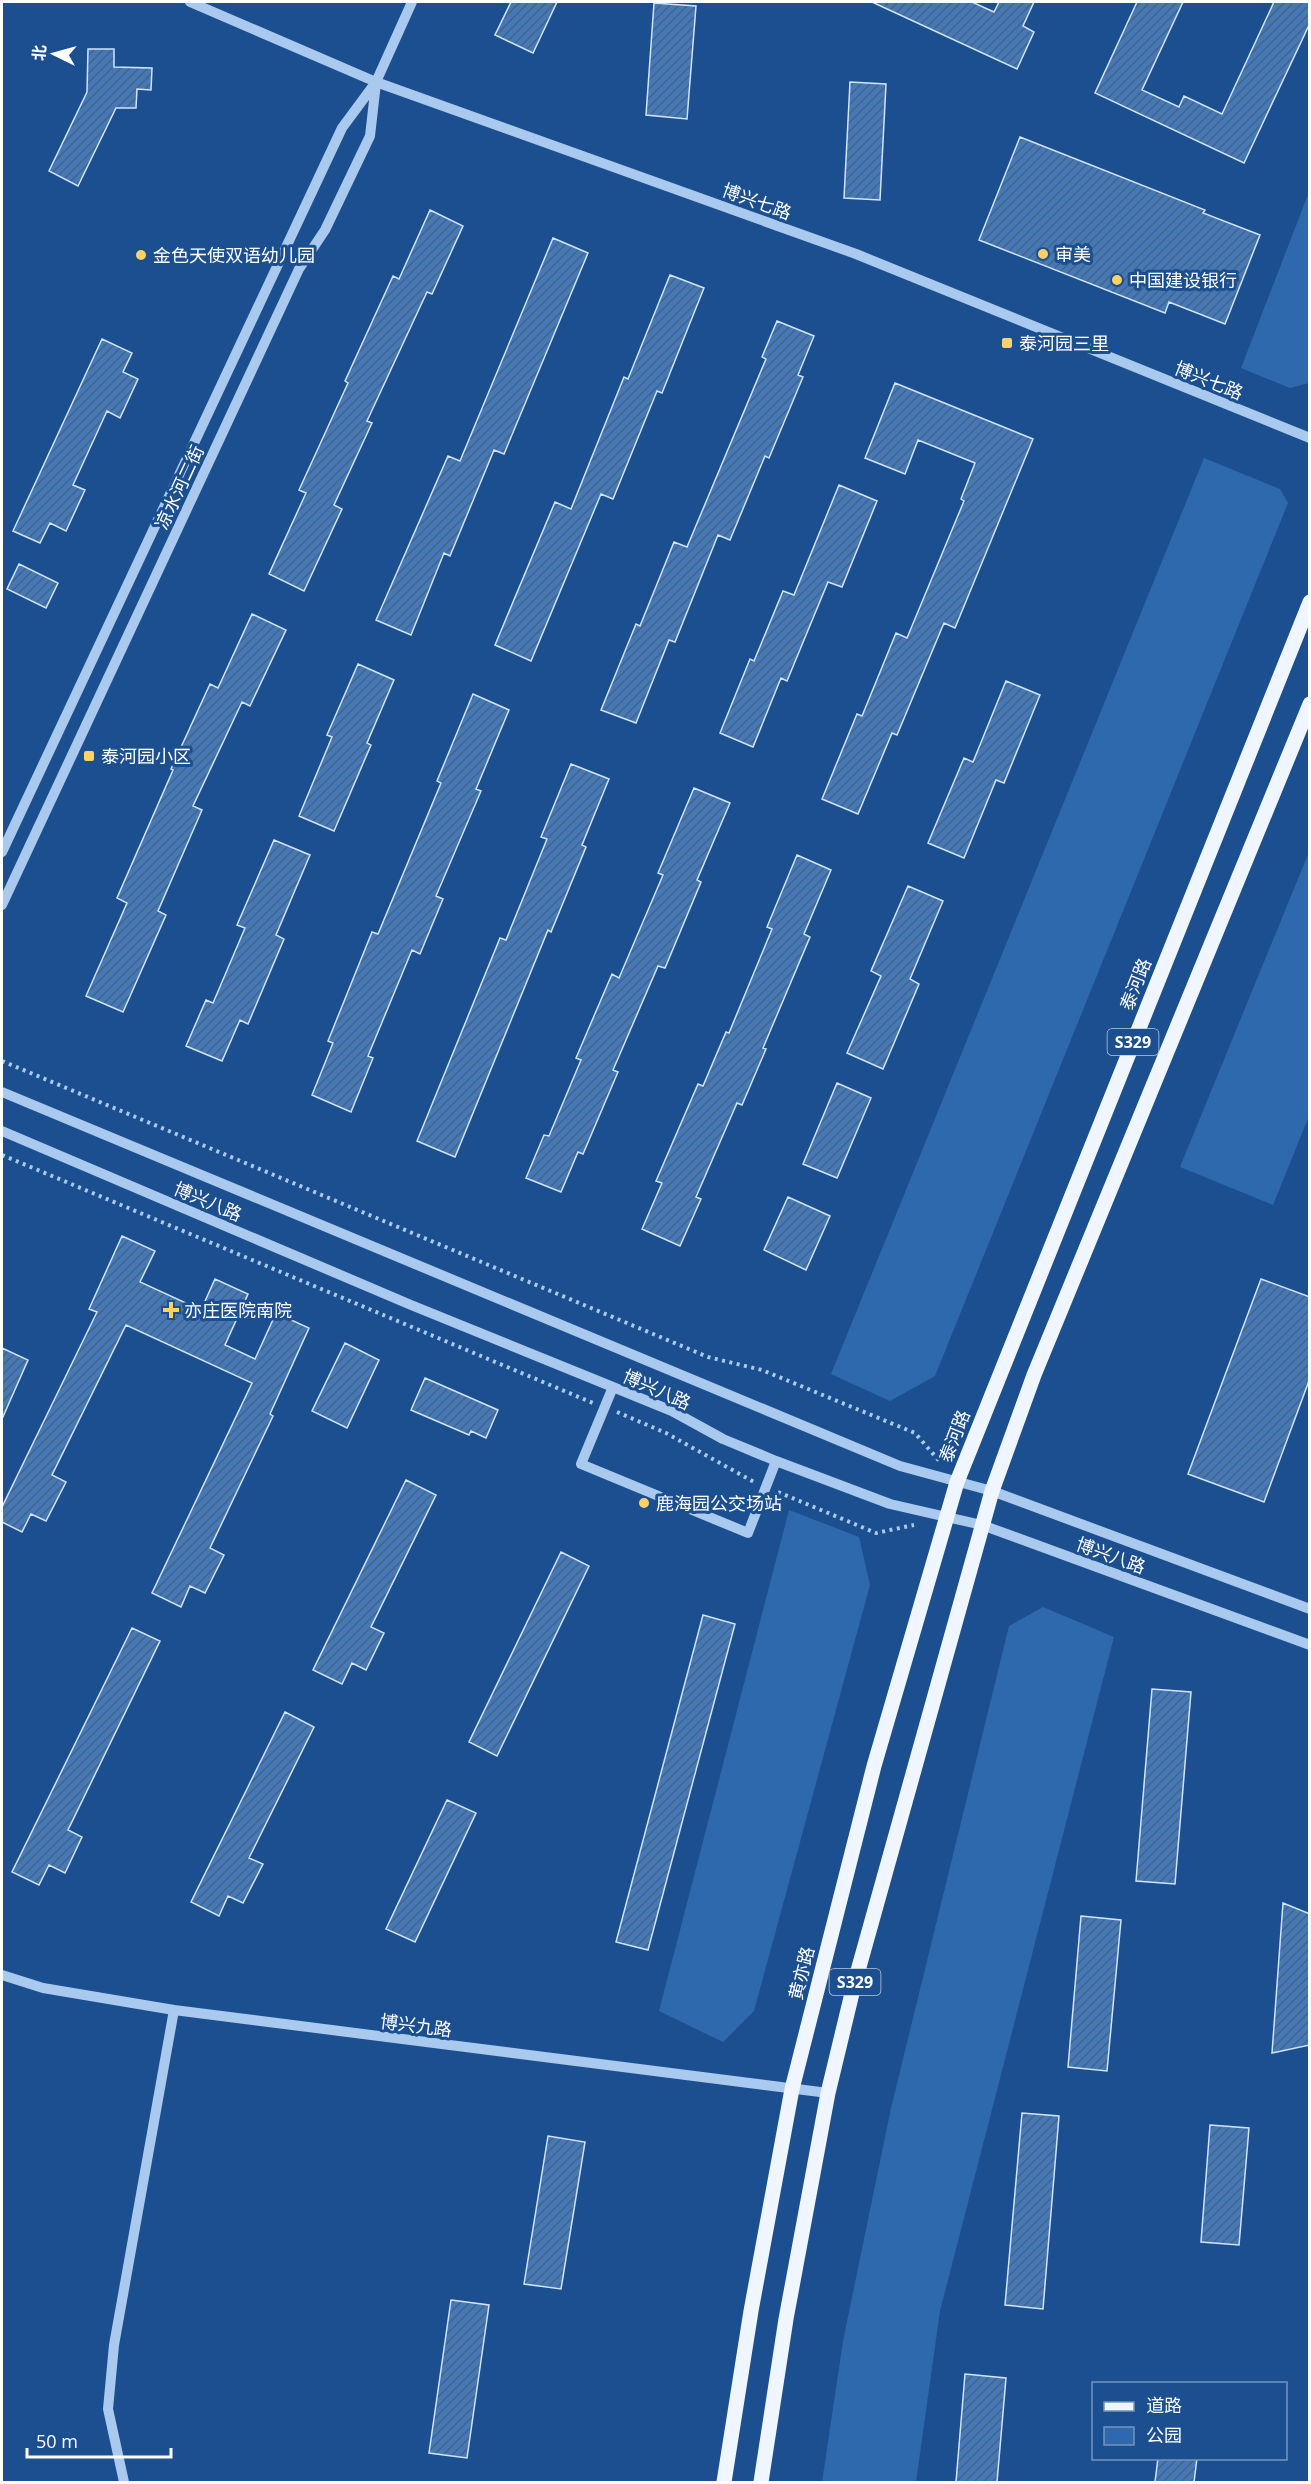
<svg xmlns="http://www.w3.org/2000/svg" width="1311" height="2484" viewBox="0 0 1311 2484" font-family="'Open Sans','Noto Sans SC',sans-serif">
  <style>
    .green { fill: #2e69ad }
    .building { fill: url(#building-hatch); stroke: #cfe3fa; stroke-width: 1.5 }
    .lines { fill: none; stroke-linecap: round; stroke-linejoin: round }
    .path { stroke: #a9c9ee; stroke-width: 4; stroke-dasharray: 3 4.5; stroke-linecap: butt }
    .minor { stroke: #a9c9ee; stroke-width: 10 }
    .major { stroke: #f0f6ff; stroke-width: 15 }
    .poi-dot { fill: #ffd166; stroke: #1b4f8f; stroke-width: 2 }
    .labels { text-anchor: middle; dominant-baseline: central; stroke-width: 6; stroke-linejoin: round; paint-order: stroke }
    .shield { fill: #1b4f8f; stroke: #bbcadd; stroke-width: 1.5 }
    .shield-label { font-size: 16px; font-weight: bold; fill: #fff }
    .street-label { font-size: 18px; fill: #fff; stroke: #1b4f8f }
    .poi-label { font-size: 18px; fill: #fff; stroke: #1b4f8f; text-anchor: start }
  </style>
  <defs>
    <pattern id="building-hatch" width="6" height="6" patternUnits="userSpaceOnUse" patternTransform="scale(1.5)"><rect width="6" height="6" fill="#4478b7"/><path d="M-1 1l2-2M0 6l6-6M5 7l2-2" fill="none" stroke="#486282"/></pattern>
  </defs>
  <rect width="100%" height="100%" fill="#1b4f8f"/>
  <path class="green" d="M1309,192v191l-19,5 -49,-20z
    M1204,458l76,31 8,14 -353,873 -45,25 -59,-27z
    M1309,852v264l-36,89 -93,-38z
    M789,1510l70,27 11,48 -116,426 -31,31 -64,-31z
    M1043,1607l71,30 -174,674 -24,171h-94l21,-141 48,-233 118,-482z"/>
  <path class="building" d="M511,2h46l-24,51 -38,-18z
    M872,2h100l22,10 5,-10h35l-11,24 11,6 -17,37z
    M1137,2h46l-41,88 37,17 5,-11 38,18 52,-112h36v21l-66,140 -149,-70z
    M654,3l42,3 -9,113 -41,-4z
    M88,49h26v18l38,1 -1,22 -14,-1 -1,19h-20l-38,78 -29,-15 38,-79z
    M850,82l36,2 -6,116 -36,-2z
    M1020,137l185,73 -2,3 57,22 -35,89 -56,-22 -4,11 -186,-73z
    M430,210l33,16 -31,68 -5,-2 -60,129 5,2 -38,82 8,4 -38,82 -35,-17 37,-81 -7,-3 49,-107 -3,-2 48,-105 6,3z
    M553,238l35,15 -84,201 -10,-4 -44,106 -6,-3 -33,82 -35,-15 72,-164 12,5z
    M670,275l34,13 -42,105 -5,-2 -44,108 -12,-5 -70,167 -36,-16 60,-143 16,7 53,-132 4,2z
    M777,321l37,15 -16,39 5,2 -34,81 -4,-2 -35,84 -12,-5 -43,107 -6,-2 -33,83 -35,-13 35,-86 4,2 34,-84 13,5 79,-188 -4,-2z
    M102,339l30,14 -9,19 15,7 -18,39 -13,-7 -34,74 12,5 -19,41 -16,-8 -10,20 -27,-12z
    M895,383l138,56 -78,189 -11,-5 -47,112 -5,-2 -34,81 -36,-15 35,-85 5,2 34,-83 11,5 57,-137 -3,-2 14,-36 -57,-23 -13,34 -40,-16z
    M839,485l38,16 -35,86 -14,-5 -41,99 -6,-3 -28,69 -33,-14 30,-74 4,2 29,-70 11,4z
    M19,564l39,19 -12,25 -39,-19z
    M252,614l34,16 -36,76 -8,-4 -49,104 9,4 -44,101 8,4 -43,97 -37,-16 41,-93 -10,-5 56,-128 -2,-1 39,-85 8,4z
    M358,664l36,16 -27,63 4,2 -37,86 -35,-15 33,-79 -5,-2z
    M1006,681l34,14 -36,88 -8,-3 -32,78 -36,-15 36,-85 9,4z
    M473,694l36,16 -33,79 5,2 -45,105 7,3 -23,55 -8,-4 -44,106 5,2 -22,54 -39,-17 21,-52 -5,-2 44,-109 6,2 63,-151 -4,-2z
    M571,764l38,15 -27,66 4,2 -35,85 -3,-2 -93,227 -38,-16 83,-203 6,2 41,-101 -6,-2z
    M694,788l36,15 -33,77 4,2 -36,86 -7,-2 -45,104 5,2 -35,82 -5,-2 -17,40 -35,-14 18,-43 5,1 32,-76 -5,-2 36,-84 7,4 44,-103 -5,-2z
    M274,840l36,15 -34,80 8,4 -36,85 -8,-4 -18,41 -36,-15 20,-46 7,3 32,-75 -8,-3z
    M797,855l34,15 -27,64 6,3 -47,111 3,1 -24,56 -5,-2 -41,94 5,2 -21,47 -38,-17 20,-46 -6,-2 42,-97 5,2 23,-54 3,1 43,-104 -5,-2z
    M908,886l35,15 -33,78 9,5 -36,85 -36,-16 34,-77 -10,-5z
    M837,1083l34,15 -34,80 -34,-14z
    M788,1197l42,19 -24,54 -42,-20z
    M122,1236l33,15 -15,31 61,28 14,-31 33,15 -23,51 30,14 21,-46 33,15 -39,86 3,2 -63,132 14,7 -19,38 -15,-7 -9,21 -29,-14 100,-210 -126,-58 -74,150 14,7 -20,39 -15,-7 -9,18 -20,-10v-15l95,-195 -8,-3z
    M1261,1279l49,18v81l-46,124 -76,-28z
    M345,1343l34,17 -32,68 -35,-17z
    M2,1348l26,12 -26,59z
    M425,1378l73,32 -12,28 -15,-7 -2,4 -58,-25z
    M406,1480l30,15 -65,132 13,6 -18,37 -14,-7 -10,21 -29,-14z
    M561,1552l28,14 -92,190 -28,-14z
    M703,1615l32,9 -87,326 -32,-8z
    M132,1628l28,13 -92,189 14,7 -17,36 -16,-8 -10,20 -27,-13z
    M1152,1689l39,3 -16,192 -39,-3z
    M285,1712l29,15 -65,131 14,6 -20,39 -15,-7 -9,20 -28,-14z
    M447,1800l29,13 -61,129 -29,-13z
    M1283,1903l27,11v131l-38,8z
    M1081,1916l40,4 -14,151 -39,-4z
    M1022,2113l37,3 -16,193 -38,-4z
    M1210,2125l39,3 -10,117 -38,-3z
    M548,2136l37,6 -24,147 -37,-5z
    M451,2300l38,5 -22,153 -38,-5z
    M965,2374l41,4 -9,104h-41z
    M1158,2458h39l-3,24h-39z"/>
  <g class="lines">
    <path class="path" d="M2,1061l706,296 54,13 153,63 26,30
      M2,1155l591,248
      M617,1412l49,21 88,49
      M778,1492l98,41 38,-8"/>
    <path class="minor" d="M190,2l186,80 480,172 454,184
      M2,852l340,-724 34,-46 36,-80
      M2,905l297,-636 26,-39 45,-94 6,-53
      M2,1092l898,374 92,25 318,118
      M2,1131l409,174 261,106 51,28 53,22 114,43 92,21 328,120
      M613,1387l-32,77 167,69 28,-72
      M2,1975l41,13 131,22 654,83
      M124,2482l-16,-73 6,-64 60,-335"/>
    <path class="major" d="M724,2482l27,-171 41,-222 82,-323 83,-284 353,-880
      M761,2482l25,-163 42,-226 26,-108 138,-494 42,-116 276,-671"/>
  </g>
  <g class="poi-dot">
    <circle cx="1043" cy="254" r="6"/>
    <circle cx="141" cy="255" r="6"/>
    <circle cx="1117" cy="280" r="6"/>
    <rect x="1001" y="337" width="12" height="12" rx="3"/>
    <rect x="83" y="750" width="12" height="12" rx="3"/>
    <path d="M168 1301h6v6h6v6h-6v6h-6v-6h-6v-6h6z"/>
    <circle cx="644" cy="1503" r="6"/>
  </g>
  <g class="labels">
    <g class="shield">
      <rect x="1107.5" y="1029" width="51" height="26" rx="4.5"/>
      <rect x="829.5" y="1969" width="51" height="26" rx="4.5"/>
    </g>
    <g class="shield-label">
      <text x="1133" y="1042">S329</text>
      <text x="855" y="1982">S329</text>
    </g>
    <g class="street-label">
      <text transform="translate(757 201) rotate(20)">博兴七路</text>
      <text transform="translate(1209 380) rotate(22)">博兴七路</text>
      <text transform="translate(179 487) rotate(-65)">凉水河二街</text>
      <text transform="translate(1135 984) rotate(-68)">泰河路</text>
      <text transform="translate(208 1201) rotate(23)">博兴八路</text>
      <text transform="translate(657 1389) rotate(24)">博兴八路</text>
      <text transform="translate(954 1436) rotate(-69)">泰河路</text>
      <text transform="translate(1111 1555) rotate(20)">博兴八路</text>
      <text transform="translate(801 1973) rotate(-76)">黄亦路</text>
      <text transform="translate(416 2025) rotate(7)">博兴九路</text>
    </g>
    <g class="poi-label">
      <text x="1055" y="254">审美</text>
      <text x="153" y="255">金色天使双语幼儿园</text>
      <text x="1129" y="280">中国建设银行</text>
      <text x="1019" y="343">泰河园三里</text>
      <text x="101" y="756">泰河园小区</text>
      <text x="184" y="1310">亦庄医院南院</text>
      <text x="656" y="1503">鹿海园公交场站</text>
    </g>
  </g>
  <rect width="1311" height="2484" fill="none" stroke="#ffffff" stroke-width="6"/>
  <rect x="1092" y="2382" width="195" height="78" fill="#1b4f8f" stroke="#7695bc" stroke-width="1.5"/>
  <rect x="1104" y="2402" width="30" height="9" fill="#f0f6ff" stroke="#7695bc" stroke-width="1.5"/>
  <text x="1146" y="2412" font-size="18" fill="#ffffff">道路</text>
  <rect x="1104" y="2427" width="30" height="18" fill="#2e69ad" stroke="#7695bc" stroke-width="1.5"/>
  <text x="1146" y="2442" font-size="18" fill="#ffffff">公园</text>
  <g transform="translate(54 54) rotate(275)" stroke="#1b4f8f" stroke-width="4.5" paint-order="stroke">
  <path d="M0-4.5L10 22L0 15L-10 22Z" fill="#ffffff"/>
  <text y="-9" font-size="16" font-weight="bold" text-anchor="middle" fill="#ffffff">北</text>
  </g>
  <path d="M27 2448v9h144v-9" fill="none" stroke="#ffffff" stroke-width="3"/>
  <text x="36" y="2448" font-size="18" fill="#ffffff" stroke="#1b4f8f" stroke-width="4.5" paint-order="stroke">50 m</text>
</svg>
